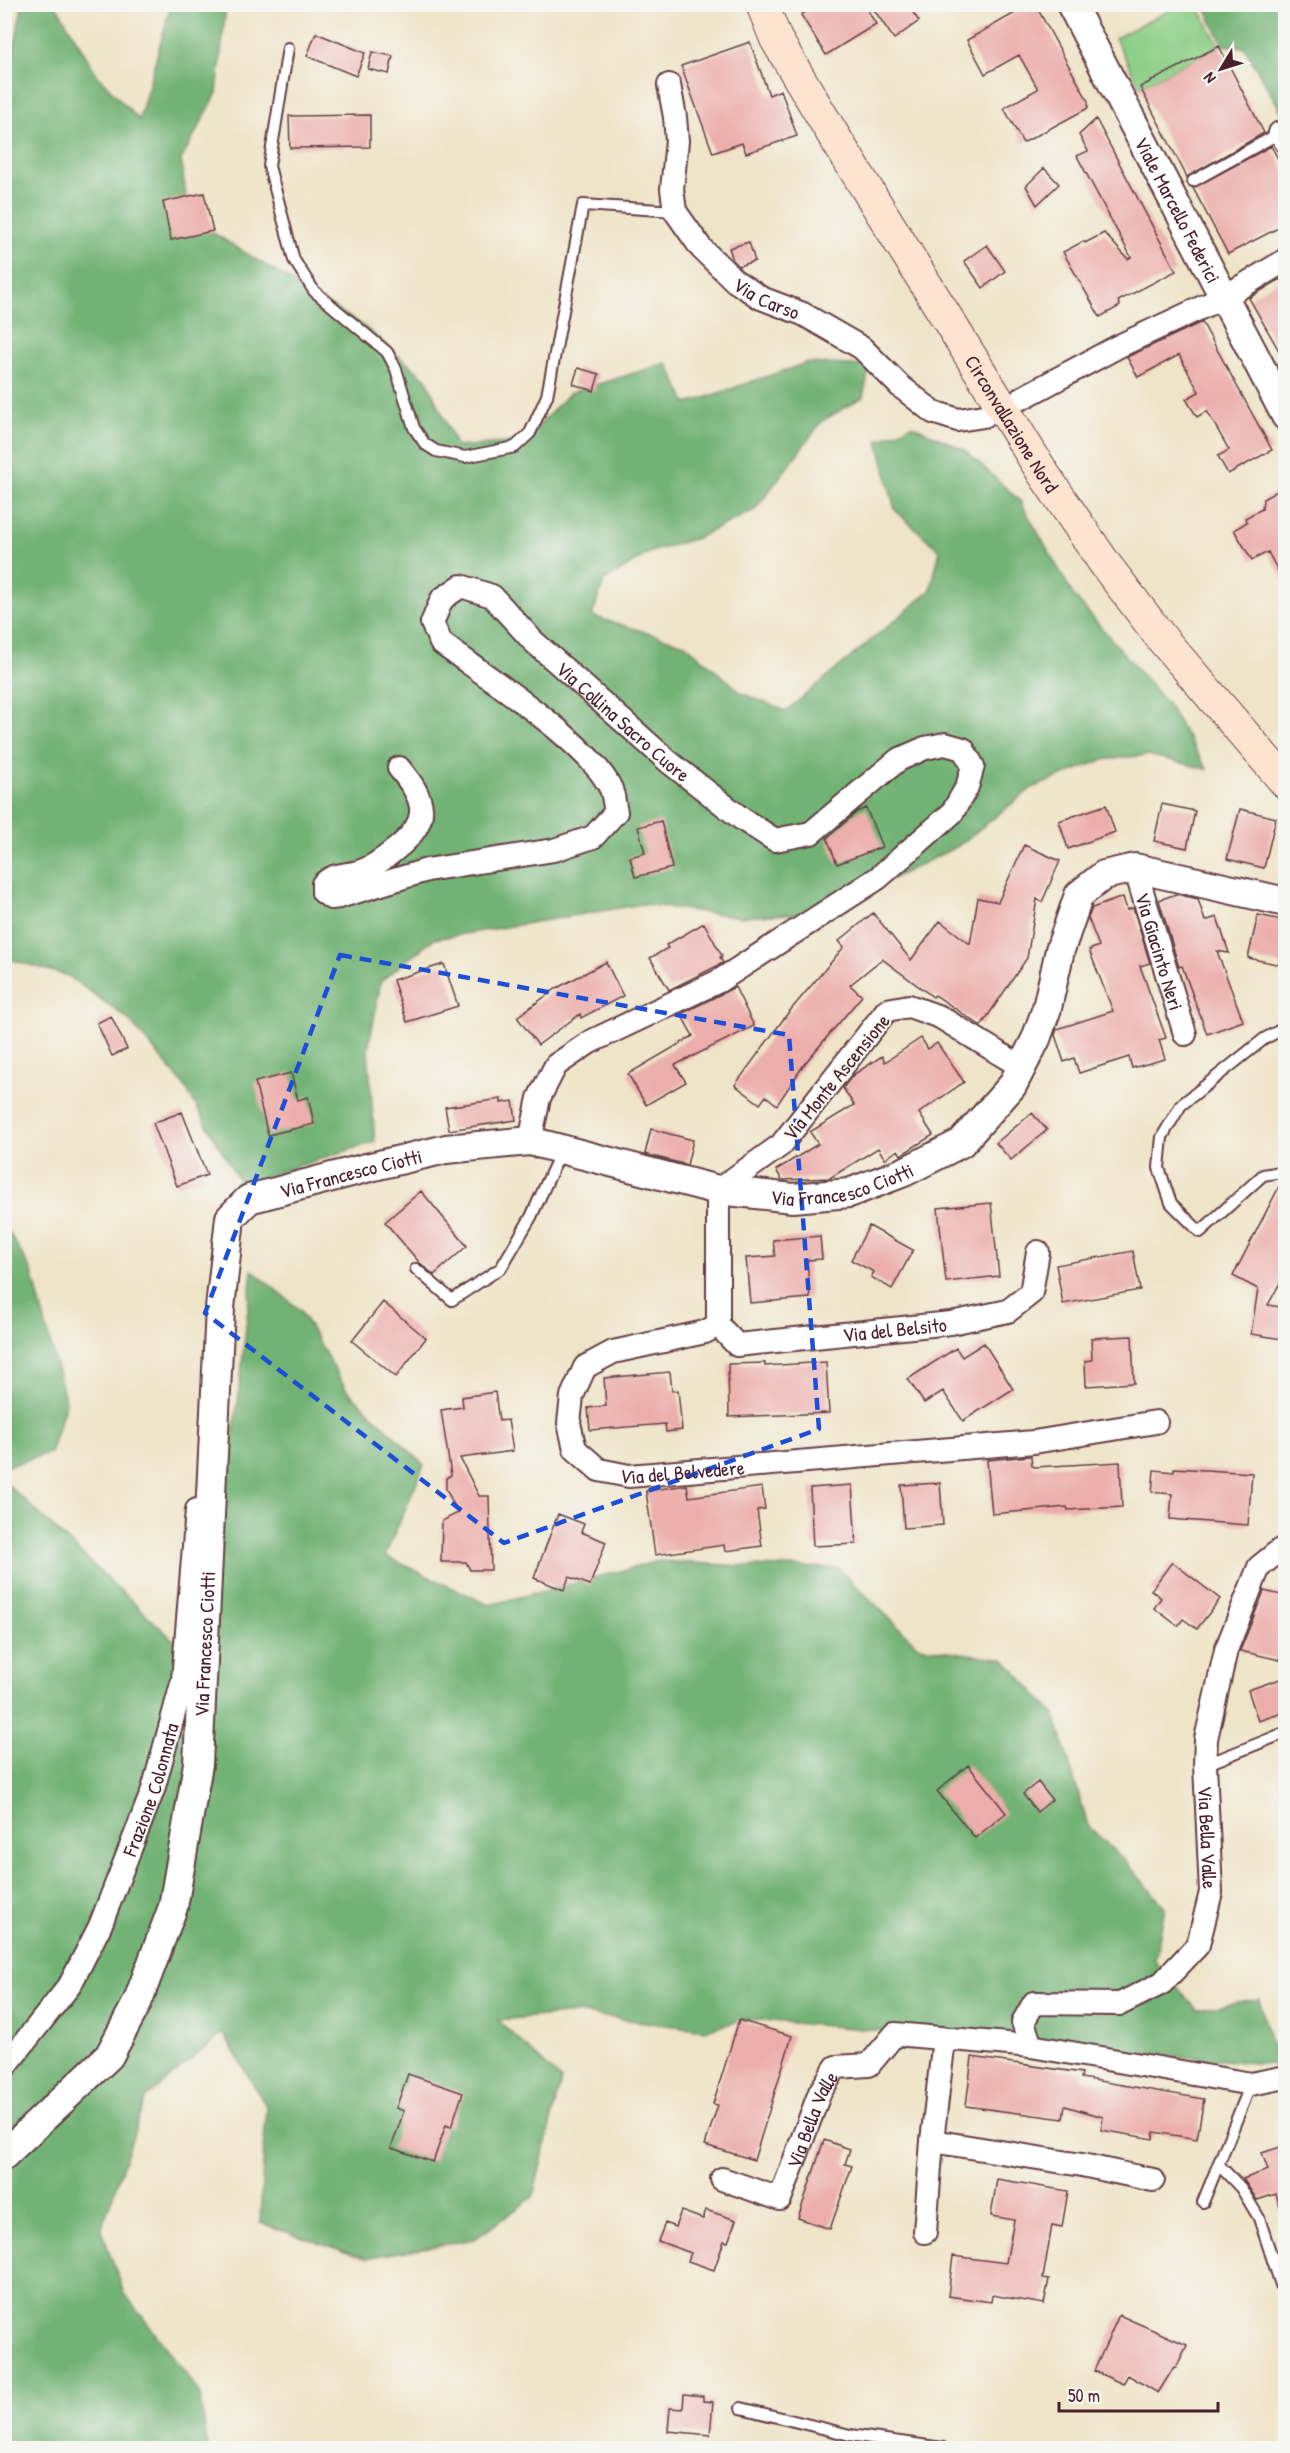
<svg xmlns="http://www.w3.org/2000/svg" width="1290" height="2453" viewBox="0 0 1290 2453" font-family="'Patrick Hand',sans-serif">
  <style>
    .green { fill: #8dcf87; stroke: #6c7759; stroke-width: 1.5 }
    .forest { fill: #72b274; stroke: #5e6850; stroke-width: 1.5 }
    .building { fill: #ecaeab }
    .lines { fill: none; stroke-linecap: round; stroke-linejoin: round }
    .service-casing { stroke: #633d43; stroke-width: 14 }
    .minor-casing { stroke: #633d43; stroke-width: 26 }
    .tertiary-casing { stroke: #633d43; stroke-width: 32 }
    .secondary-casing { stroke: #633d43; stroke-width: 34 }
    .service { stroke: #fff; stroke-width: 10 }
    .minor { stroke: #fff; stroke-width: 22 }
    .tertiary { stroke: #fff; stroke-width: 28 }
    .secondary { stroke: #fde4d1; stroke-width: 32 }
    .marked { fill: none; stroke: #1d4ed8; stroke-width: 4.5; stroke-dasharray: 12 8; stroke-linejoin: round }
    .labels { text-anchor: middle; dominant-baseline: central; stroke-width: 4.5; stroke-linejoin: round; paint-order: stroke }
    .street-label { font-size: 20px; fill: #4a1f2b; stroke: #f6f6f2 }
  </style>
  <rect width="100%" height="100%" fill="#f6f6f2"/>
  <filter id="ink" filterUnits="userSpaceOnUse"><feTurbulence type="fractalNoise" baseFrequency=".0167" numOctaves="2"/><feDisplacementMap in="SourceGraphic" scale="12" xChannelSelector="R" yChannelSelector="G"/><feConvolveMatrix kernelMatrix="1 2 1 2 8 2 1 2 1" color-interpolation-filters="sRGB"/></filter>
  <filter id="wash" filterUnits="userSpaceOnUse"><feTurbulence type="fractalNoise" baseFrequency=".008" numOctaves="4" result="noise"/><feDisplacementMap in="SourceGraphic" scale="24" xChannelSelector="R" yChannelSelector="G"/><feGaussianBlur stdDeviation="1.35" result="paint"/><feColorMatrix in="noise" values="0 0 0 0 0 0 0 0 0 0 0 0 0 0 0 0 0 1.4 0 .05"/><feComposite in="paint" operator="in"/></filter>
  <g filter="url(#wash)">
    <rect width="100%" height="100%" fill="#efe4c8"/>
    <path class="green" d="M1180,5h17l22,41 -79,41 -25,-49z"/>
    <path class="forest" d="M22,5h34l41,70 42,45 32,-115h55l-9,88 -36,67 8,58 175,108 63,54 30,67 67,-6 46,-48 97,-30 20,41 119,-41 64,3 -7,31 -41,24 -67,89 -58,28 -47,14 -46,29 -12,35 93,28 57,49 44,18 144,-120 10,-40 -45,-41 -17,-69 34,-16 53,25 55,51 54,95 94,109 39,64 -59,-14 -46,5 -70,28 -74,58 -133,66 -85,5 -97,-13 -209,35 -53,42 -13,69 7,92 -134,42 -57,-99 -56,-66 -60,-43 -63,-18 -1,-852z
      M1206,5h79v113l-41,-71 -21,-2 -19,-39z
      M5,1225l27,47 34,131 -16,50 -45,14z
      M252,1270l48,40 46,79 78,76 -39,91 104,49 170,-44 84,5 95,2 81,79 85,12 51,56 33,111 35,33 42,48 -10,54 42,49 62,-11 18,66 -529,-46 -43,11 -129,-17 -78,7 63,60 -28,117 -58,42 -109,19 -106,-35 6,-117 -43,-73 -77,65 -45,132 24,64 74,97 9,57h-203l-1,-967 195,183 40,-271z"/>
    <g id="blocks">
      <path class="building" d="M818,4h46l12,20 -50,31 -25,-40z
        M870,4h37l12,17 -25,18z
        M1031,4h4l53,97v7l-65,35 -19,-35 34,-19 -19,-34 -34,19 -18,-34z
        M316,33l49,20 -9,23 -49,-20z
        M750,42l19,53 12,-5 16,46 -51,17 -4,-10 -29,10 -32,-87z
        M1219,46l45,87 -77,44 -47,-90z
        M372,52l21,4 -4,18 -21,-5z
        M370,115v32l-80,1 -1,-32z
        M1096,119l80,152 -58,30 2,5 -20,11 -37,-65 21,-11 1,2 19,-10 24,26 3,-2 -54,-101 11,-5 -9,-16z
        M1271,146l15,27v51l-58,30 -35,-66z
        M1044,168l15,16 -22,21 -11,-19z
        M204,193l9,38 -42,9 -8,-38z
        M749,242l6,19 -16,5 -6,-6 -4,-12z
        M987,245l18,26 -22,17 -19,-27z
        M1284,277l2,2v84l-37,-65z
        M1202,322l70,128 -44,24 -10,-18 11,-6 -22,-39 -10,6 -11,-18 13,-7 -20,-37 -41,22 -11,-20z
        M578,368l21,6 -5,17 -21,-7z
        M1286,486v100l-18,-34 -16,8 -18,-30 13,-8 -2,-4 17,-9 1,-10z
        M1162,804l33,7 -8,37 -33,-7z
        M1106,805l9,27 -47,17 -9,-28z
        M866,808l16,39 -45,17 -10,-26 30,-26z
        M1240,809l36,9 -12,50 -37,-9z
        M661,821l11,47 -37,9 -5,-20 15,-4 -7,-26z
        M1024,845l36,16 -18,41 -5,-3 -10,59 -46,68 -46,-31 -2,2 -51,-38 -32,26 12,11 -57,67 -28,42 -11,-9 -6,8 -25,-19 53,-72 56,-66 -5,-6 34,-28 38,47 29,-39 30,23 8,-46 20,4z
        M1176,894l22,5 7,22 12,-4 12,36 -12,-2 26,70 -36,13 -25,-68 -3,1 -20,-67z
        M1123,897l4,13 6,-2 17,55 -10,3 26,72 -7,2 6,19 -33,9 -3,-11 -50,16 -5,-15 -10,4 -9,-27 2,-6 56,-18 -24,-61 10,-4 -11,-28 4,-10z
        M1258,915l28,6v45l-38,-8z
        M704,923l18,33 -2,1 3,6 -54,27 -19,-32 18,-10 -2,-3z
        M606,962l17,34 -42,22 -1,-4 -42,31 -21,-28 40,-29z
        M444,964l14,42 -51,16 -14,-42z
        M735,987l19,39 -79,39 11,17 -40,23 -18,-31 65,-38 -12,-22z
        M111,1016l16,33 -15,7 -15,-33z
        M921,1038l7,11 9,-6 27,39 -45,31 14,22 -32,20 -3,-5 -13,9 -7,-11 -48,30 -48,2 -6,-10 42,-26 -8,-12 44,-27 -11,-17 10,-13 29,-19 3,6z
        M291,1073l7,27 10,-3 6,27 -46,11 -13,-53z
        M501,1099v4l12,-2 3,19 -67,10 -4,-23z
        M182,1112l25,63 -30,11 -24,-63z
        M1032,1113l15,17 -36,30 -15,-17z
        M651,1129l42,11 -6,25 -42,-11z
        M1283,1179h3v93l-18,33 18,3 -4,31 -31,-5 7,-45 -25,-13z
        M421,1191l46,55 -33,29 -15,-13 -34,-40z
        M991,1203l8,73 -53,6 -8,-74z
        M869,1226l44,24 -21,39 -21,-12 3,-5 -23,-12z
        M820,1236l2,23 -15,1 3,38 -60,5 -4,-45 29,-2 -2,-16z
        M1133,1251l7,39 -77,14 -7,-39z
        M383,1302l43,36 -30,39 -44,-36z
        M1132,1336l2,47 -48,3 -1,-25 7,-1 -1,-22z
        M984,1343l29,46 -50,32 -20,-30 -19,12 -16,-24 48,-31 6,9z
        M826,1362l3,51 -100,4 -1,-53 37,-1v3z
        M670,1372l2,19 6,-1 4,40 -16,2 -1,-8 -75,6 -2,-22 18,-2 -2,-28z
        M495,1392l4,29 9,-1 5,31 -53,7 19,38h10l2,74h-21l-4,-8h-25l1,-41 16,-8 -12,-24v-11l5,-3 -10,-65 22,-3 -1,-10z
        M1031,1456l1,10 3,1 85,-5 2,45 -54,3 -1,-3 -75,7 -5,-54z
        M1174,1468l78,5 -4,52 -78,-6 2,-25 -20,-2 2,-22 20,2z
        M940,1483l3,42 -39,3 -3,-43z
        M687,1485l2,12 73,-10 3,22 -8,1 5,36 -37,5 -1,-6 -69,10 -9,-64z
        M852,1485l4,59 -43,2 -3,-58z
        M558,1514l26,10 -3,8 25,10 -16,43 -21,-8 -5,13 -30,-12z
        M1172,1562l48,37 -23,30 -14,-10 -5,7 -24,-18 7,-10 -10,-8z
        M1264,1591l22,5v39l-6,25 -40,-9z
        M1286,1677v35l-28,9 -10,-31z
        M968,1765l38,48 -31,25 -38,-47z
        M1038,1782l14,18 -15,12 -14,-18z
        M739,2020l53,16 -38,124 -49,-15 13,-40 -5,-1z
        M972,2057l110,16 -1,5 123,21 -7,40 -43,-7 -1,7 -52,-9 2,-13 -38,-11 -2,13 -97,-13z
        M408,2074l55,19 -12,34 -5,-2 -13,37 -42,-14 13,-37 -8,-3z
        M824,2140l26,9 -5,15 7,2 -22,63 -32,-11z
        M1286,2145v68h-4l-6,-19 -19,6 -14,-21 25,-9 -6,-17z
        M997,2179l71,12 -6,36 -10,-2 -9,53 6,1 -5,25 -52,-9 -1,7 -43,-6 5,-40 53,7 8,-43 -23,-4z
        M706,2210l30,10 -8,22 -4,-1 -10,29 -26,-9 3,-8 -33,-12 7,-18 10,4 6,-16 22,8z
        M1119,2315l68,30 -11,23 -2,-1 -16,26 -30,-18 -5,9 -29,-13z
        M684,2394l19,2v5l10,1 -3,33 -42,-4 2,-23 13,1z"/>
    </g>
  </g>
  <g filter="url(#ink)">
    <use href="#blocks" fill-opacity="0" stroke="#633d43" stroke-width="1.5"/>
    <g class="lines">
      <g class="service-casing">
        <path id="service" d="M288,48l-19,118 25,94 20,31 73,61 9,17 18,59 11,16 11,7 29,6 50,-10 15,-14 17,-37 36,-191 92,6
          M1193,181l87,-48
          M1286,1027l-22,12 -83,66 -19,32 -3,31 12,35 29,29 63,-57 23,-4
          M416,1269l36,31 49,-32 30,-51 31,-68
          M1205,1765l77,-31
          M1218,2164l23,24 18,30 27,82
          M1203,2202l48,-118
          M741,2408l109,27 93,13"/>
      </g>
      <g class="minor-casing">
        <g id="minor">
          <path id="s1" d="M669,85l6,32 2,24 -5,48 3,22 26,37 34,33 26,17 42,16 59,34 38,38 33,26 25,8 26,-4"/>
          <path d="M1280,133l6,9"/>
          <path d="M1022,398l97,-52 105,-49 62,-37"/>
          <path id="s2" d="M399,768c27,32 33,52 -3,81 -10,8 -22,18 -35,22 -14,5 -26,1 -38,13v8l8,6 8,-1 88,-27 127,-20 39,-13 23,-25c-2,-7 -2,-16 -5,-23 -21,-46 -127,-114 -170,-146l-9,-20 10,-24 19,-13 31,10 41,45 136,121 73,57 33,21 36,-7 87,-73 27,-12 20,-4 18,5 10,17 -6,21 -15,26 -74,65 -159,103 -129,61 -34,23 -17,33 -9,43"/>
          <path id="s3" d="M1135,868l50,166"/>
          <path id="s4" d="M1023,1068l-83,-51 -31,-11 -22,4 -106,135 -63,45v135l-13,7 -92,20 -28,15 -13,29 -3,27 6,26 24,21 30,6 405,-34 122,-20"/>
          <path id="s5" d="M718,1325l19,20 214,-22 57,-12 23,-18 7,-41"/>
          <path id="s6" d="M1280,1550l-21,17 -33,83 -20,89 -1,26 6,127 -13,53 -36,38 -42,21 -86,-1 -11,19 8,24 220,38 35,-7"/>
          <path id="s7" d="M4,2068l66,-83 30,-59 53,-136 30,-110 14,-170"/>
          <path d="M932,2141l150,24 71,15"/>
          <path id="s8" d="M722,2179l58,20 40,-107 16,-25 33,-2 26,-31 136,12"/>
          <path d="M925,2232l7,-91 12,-102"/>
        </g>
      </g>
      <g class="tertiary-casing">
        <g id="tertiary">
          <path id="s9" d="M1071,4l215,412"/>
          <path id="s10" d="M4,2155l105,-99 28,-53 36,-96 25,-143 22,-456 10,-90 19,-19 117,-31 80,-19 84,-8 188,49 75,8 56,-5 55,-21 57,-29 51,-57 24,-47 11,-31 13,-58 19,-55 25,-20 31,-7 151,34"/>
        </g>
      </g>
      <g class="secondary-casing">
        <g id="secondary">
          <path id="s11" d="M762,4l14,35 53,89 214,345 62,91 58,76 123,143"/>
        </g>
      </g>
      <use href="#service" class="service"/>
      <use href="#minor" class="minor"/>
      <use href="#tertiary" class="tertiary"/>
      <use href="#secondary" class="secondary"/>
    </g>
  </g>
  <path class="marked" d="M340,955l449,80 30,394 -315,114 -299,-230z"/>
  <g class="labels">
    <g class="street-label">
      <text stroke="none"><textPath href="#s9" startOffset="232">Viale Marcello Federici</textPath></text>
      <text stroke="none"><textPath href="#s1" startOffset="256">Via Carso</textPath></text>
      <text stroke="none"><textPath href="#s11" startOffset="489">Circonvallazione Nord</textPath></text>
      <text stroke="none"><textPath href="#s2" startOffset="1035">Via Collina Sacro Cuore</textPath></text>
      <text stroke="none"><textPath href="#s3" startOffset="87">Via Giacinto Neri</textPath></text>
      <text transform="translate(836 1077) rotate(-51)">Via Monte Ascensione</text>
      <text stroke="none"><textPath href="#s10" startOffset="1131">Via Francesco Ciotti</textPath></text>
      <text stroke="none"><textPath href="#s10" startOffset="1634">Via Francesco Ciotti</textPath></text>
      <text stroke="none"><textPath href="#s5" startOffset="186">Via del Belsito</textPath></text>
      <text stroke="none"><textPath href="#s4" startOffset="879">Via del Belvedere</textPath></text>
      <text stroke="none"><textPath href="#s10" startOffset="572">Via Francesco Ciotti</textPath></text>
      <text stroke="none"><textPath href="#s7" startOffset="318">Frazione Colonnata</textPath></text>
      <text stroke="none"><textPath href="#s6" startOffset="306">Via Bella Valle</textPath></text>
      <text stroke="none"><textPath href="#s8" startOffset="147">Via Bella Valle</textPath></text>
    </g>
  </g>
  <rect width="1290" height="2453" fill="none" stroke="#f6f6f2" stroke-width="24"/>
  <g transform="translate(1221 69) rotate(232)" stroke="#f6f6f2" stroke-width="4.5" paint-order="stroke">
  <path d="M0-4.5L10 22L0 15L-10 22Z" fill="#4a1f2b"/>
  <text y="-9" font-size="16" font-weight="bold" text-anchor="middle" fill="#4a1f2b">N</text>
  </g>
  <path d="M1059 2402v9h159v-9" fill="none" stroke="#4a1f2b" stroke-width="3"/>
  <text x="1068" y="2402" font-size="18" fill="#4a1f2b" stroke="#f6f6f2" stroke-width="4.5" paint-order="stroke">50 m</text>
</svg>
